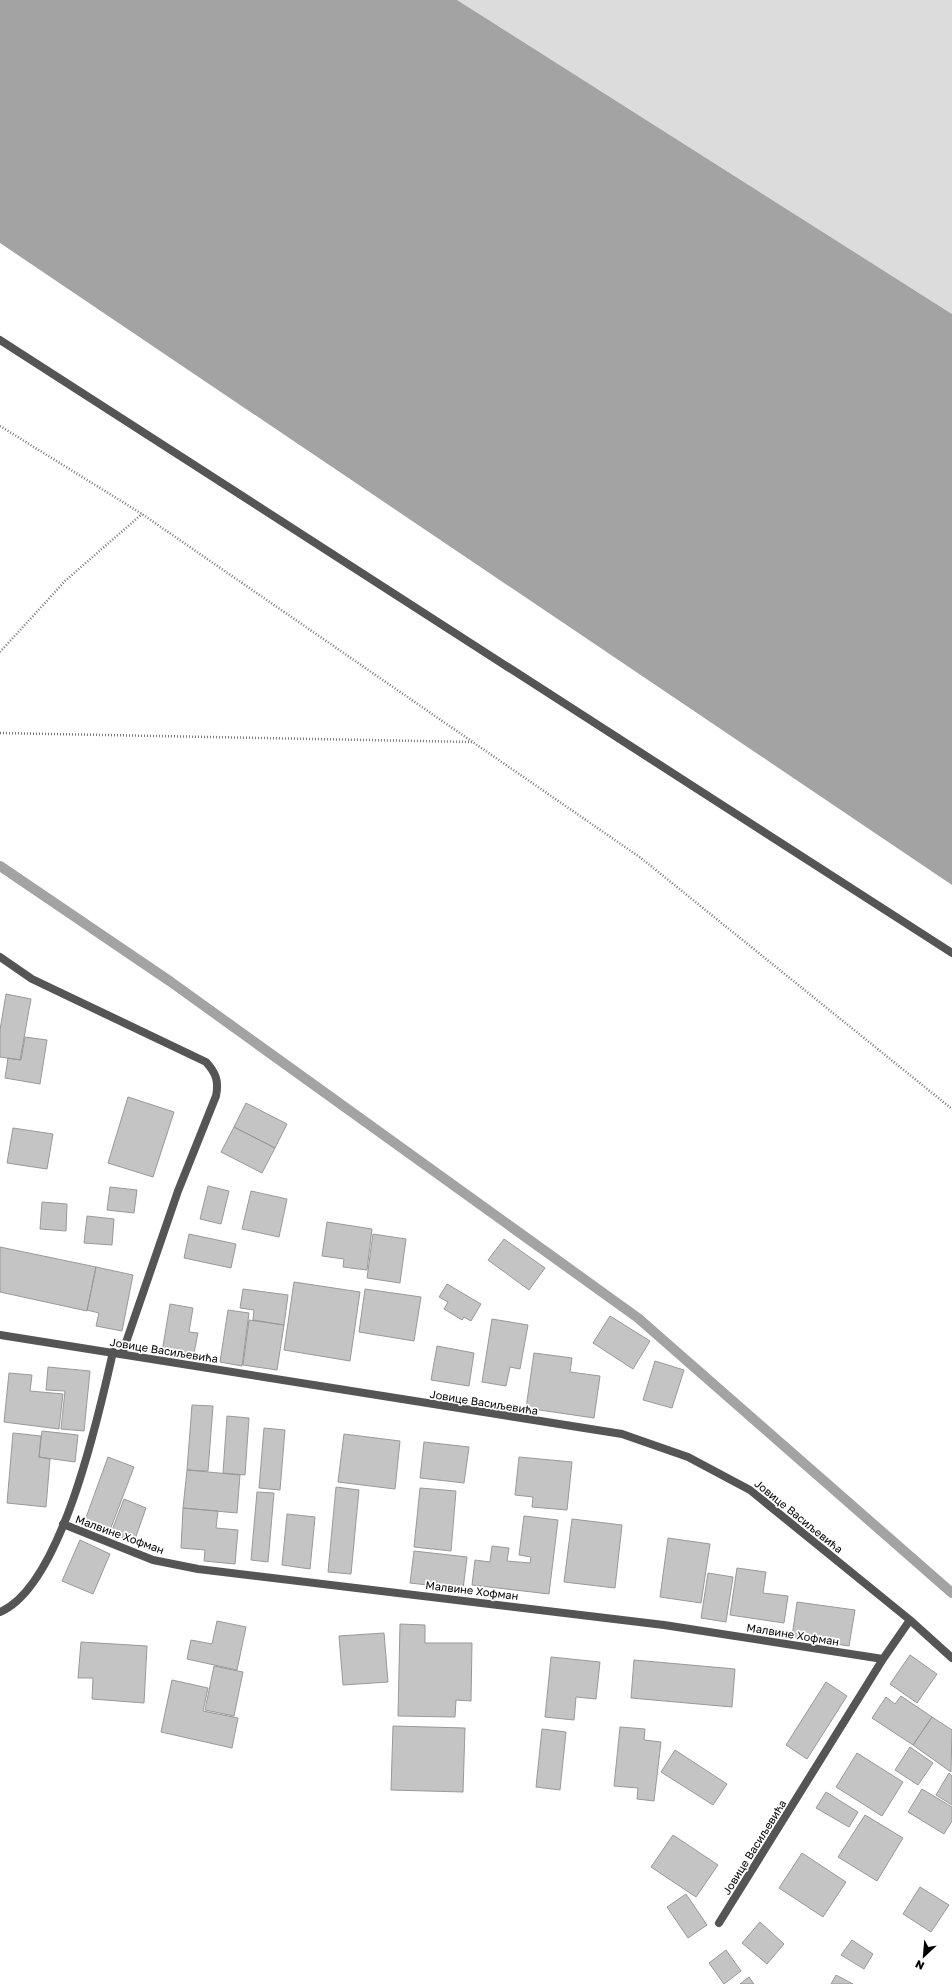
<svg xmlns="http://www.w3.org/2000/svg" width="952" height="1984" viewBox="0 0 952 1984" font-family="'Golos Text',sans-serif">
  <style>
    .green { fill: #dcdcdc }
    .water { fill: #a3a3a3 }
    .lines { fill: none; stroke-linecap: round; stroke-linejoin: round }
    .stream { stroke: #a3a3a3; stroke-width: 10 }
    .building { fill: #c4c4c4; stroke: #999 }
    .path { stroke: #777; stroke-width: 2.5; stroke-dasharray: 1 2; stroke-linecap: butt }
    .street { stroke: #555; stroke-width: 8 }
    .labels { text-anchor: middle; dominant-baseline: central; stroke-width: 3.5; stroke-linejoin: round; paint-order: stroke }
    .street-label { font-size: 11px; fill: #000; stroke: #fff }
  </style>
  <rect width="100%" height="100%" fill="#fff"/>
  <path class="green" d="M457,0h495v314z"/>
  <path class="water" d="M0,0h457l495,314v571l-952,-642z"/>
  <g class="lines">
    <path class="stream" d="M0,866l171,116 467,336 314,275"/>
  </g>
  <path class="building" d="M6,994l25,5 -11,61 -20,-3v-27z
    M25,1037l22,3 -7,44 -35,-6 3,-20 13,2z
    M128,1097l46,15 -21,65 -45,-14z
    M246,1103l41,21 -12,24 -41,-21z
    M234,1127l41,21 -13,25 -41,-21z
    M13,1128l40,6 -6,35 -40,-6z
    M208,1186l21,5 -8,33 -21,-5z
    M110,1187l27,3 -3,23 -27,-3z
    M251,1191l36,8 -8,38 -37,-8z
    M42,1202l25,2 -1,27 -26,-2z
    M87,1216l27,3 -2,26 -28,-2z
    M327,1222l45,7 -5,41 -24,-3 1,-8 -22,-3z
    M189,1234l47,10 -5,24 -47,-10z
    M373,1234l33,5 -6,44 -33,-5z
    M504,1239l41,29 -16,22 -41,-30z
    M0,1247l96,20 -9,44 -87,-19z
    M96,1267l37,8 -11,56 -26,-5 3,-13 -12,-3z
    M294,1282l66,10 -10,69 -66,-11z
    M447,1284l34,20 -10,17 -7,-4 -2,3 -18,-11 4,-7 -9,-5z
    M243,1289l45,6 -4,30 -31,-5 1,-10 -14,-2z
    M365,1289l56,8 -7,44 -55,-9z
    M170,1304l23,4 -4,24 9,1 -5,25 -31,-6z
    M228,1310l21,3 -7,53 -22,-4z
    M610,1316l40,25 -17,28 -40,-26z
    M492,1319l36,6 -8,44 -10,-2 -4,19 -24,-4z
    M249,1320l35,5 -7,45 -34,-5z
    M437,1346l37,7 -5,33 -38,-6z
    M534,1353l38,5 -2,14 30,4 -6,42 -68,-10z
    M655,1361l29,9 -12,38 -29,-8z
    M48,1367l42,4 -6,60 -23,-2 4,-38 -19,-1z
    M9,1373l23,2 -2,16 33,3 -4,35 -55,-7z
    M192,1405l21,1 -5,65 -21,-1z
    M227,1416l22,2 -4,57 -22,-2z
    M264,1428l21,2 -5,60 -21,-2z
    M42,1431l36,4 -3,27 -36,-5z
    M13,1433l28,3 -2,21 11,2 -4,48 -39,-4z
    M344,1434l56,7 -5,48 -57,-7z
    M424,1442l45,5 -5,36 -44,-5z
    M108,1457l26,10 -25,66 -25,-10z
    M519,1457l53,5 -5,48 -35,-3 1,-10 -18,-2z
    M187,1470l53,5 -3,38 -54,-5z
    M336,1487l23,3 -8,84 -23,-2z
    M420,1488l36,3 -5,60 -37,-4z
    M257,1492l17,1 -6,69 -17,-2z
    M124,1499l22,9 -12,34 -23,-9z
    M183,1508l35,3 -2,17 22,2 -3,34 -31,-3 1,-11 -24,-2z
    M287,1514l28,3 -5,52 -28,-4z
    M524,1516l34,4 -9,74 -77,-9 3,-25 15,2 2,-16 17,2 -2,13 23,2 1,-6 -12,-2z
    M572,1519l50,6 -7,63 -51,-6z
    M668,1538l42,6 -9,59 -41,-6z
    M80,1540l30,14 -17,40 -31,-13z
    M414,1551l53,6 -4,32 -53,-6z
    M737,1568l29,4 -3,21 25,3 -4,27 -54,-8z
    M708,1573l25,4 -7,45 -25,-4z
    M797,1602l58,8 -6,36 -57,-9z
    M217,1621l29,6 -9,43 -50,-11 4,-19 21,4z
    M400,1624l25,1v18h47l-1,58 -15,-1 -1,17 -57,-1z
    M384,1633l4,49 -45,3 -4,-49z
    M81,1642l66,4 -3,57 -52,-4 1,-21h-15z
    M910,1655l27,19 -20,29 -27,-19z
    M551,1657l49,5 -4,37 -20,-2 -2,23 -29,-3z
    M634,1660l101,9 -3,38 -101,-9z
    M214,1666l29,6 -9,44 -29,-6z
    M172,1680l36,8 -5,23 35,7 -6,30 -71,-16z
    M826,1682l21,14 -40,63 -21,-14z
    M901,1696l31,21 -19,28 -41,-27 14,-21 9,7z
    M932,1717l20,13 -1,42 -38,-27z
    M393,1726l72,2 -2,64 -72,-2z
    M620,1727l25,2 -1,11 17,2 -7,59 -17,-2 1,-11 -24,-2z
    M542,1729l24,3 -6,58 -24,-3z
    M910,1747l23,16 -15,22 -23,-15z
    M675,1750l52,34 -14,21 -52,-33z
    M857,1753l46,29 -21,34 -46,-29z
    M949,1773l3,3v29l-16,-10z
    M922,1789l30,18v14l-8,13 -36,-22z
    M826,1792l32,20 -9,15 -33,-19z
    M865,1815l38,23 -26,43 -39,-24z
    M673,1835l45,30 -22,32 -45,-30z
    M802,1853l44,29 -23,35 -44,-29z
    M920,1887l29,18 -18,27 -28,-18z
    M686,1894l21,31 -19,13 -21,-31z
    M760,1922l24,22 -17,20 -25,-21z
    M852,1940l21,14 -9,15 -23,-14z
    M726,1950l15,21 -17,13 -15,-21z
    M836,1975l17,9h-22z
    M749,1977l5,7h-14z"/>
  <g class="lines">
    <path class="path" d="M0,426l142,88 499,344 311,251
      M0,652l65,-71 77,-67
      M0,733l472,9"/>
    <path class="street" d="M0,340l952,613
      M0,957l32,22 174,83c10,11 13,19 10,34l-38,95 -56,163
      M0,1335l622,99 66,23 62,33 160,130 42,38
      M63,1524l90,36 45,9 466,56 219,34
      M0,1612c62,-26 99,-198 113,-260
      M719,1923l164,-264 27,-39"/>
  </g>
  <g class="labels">
    <g class="street-label">
      <text transform="translate(164 1350) rotate(9)">Јовице Васиљевића</text>
      <text transform="translate(484 1402) rotate(9)">Јовице Васиљевића</text>
      <text transform="translate(799 1516) rotate(39)">Јовице Васиљевића</text>
      <text transform="translate(120 1534) rotate(20)">Малвине Хофман</text>
      <text transform="translate(472 1590) rotate(7)">Малвине Хофман</text>
      <text transform="translate(793 1634) rotate(9)">Малвине Хофман</text>
      <text transform="translate(754 1847) rotate(-58)">Јовице Васиљевића</text>
    </g>
  </g>
  <g transform="translate(924 1956) rotate(206)" stroke="#ffffff" stroke-width="3" paint-order="stroke">
  <path d="M0-3L7 15L0 10L-7 15Z" fill="#000000"/>
  <text y="-6" font-size="11" font-weight="bold" text-anchor="middle" fill="#000000">N</text>
  </g>
</svg>
